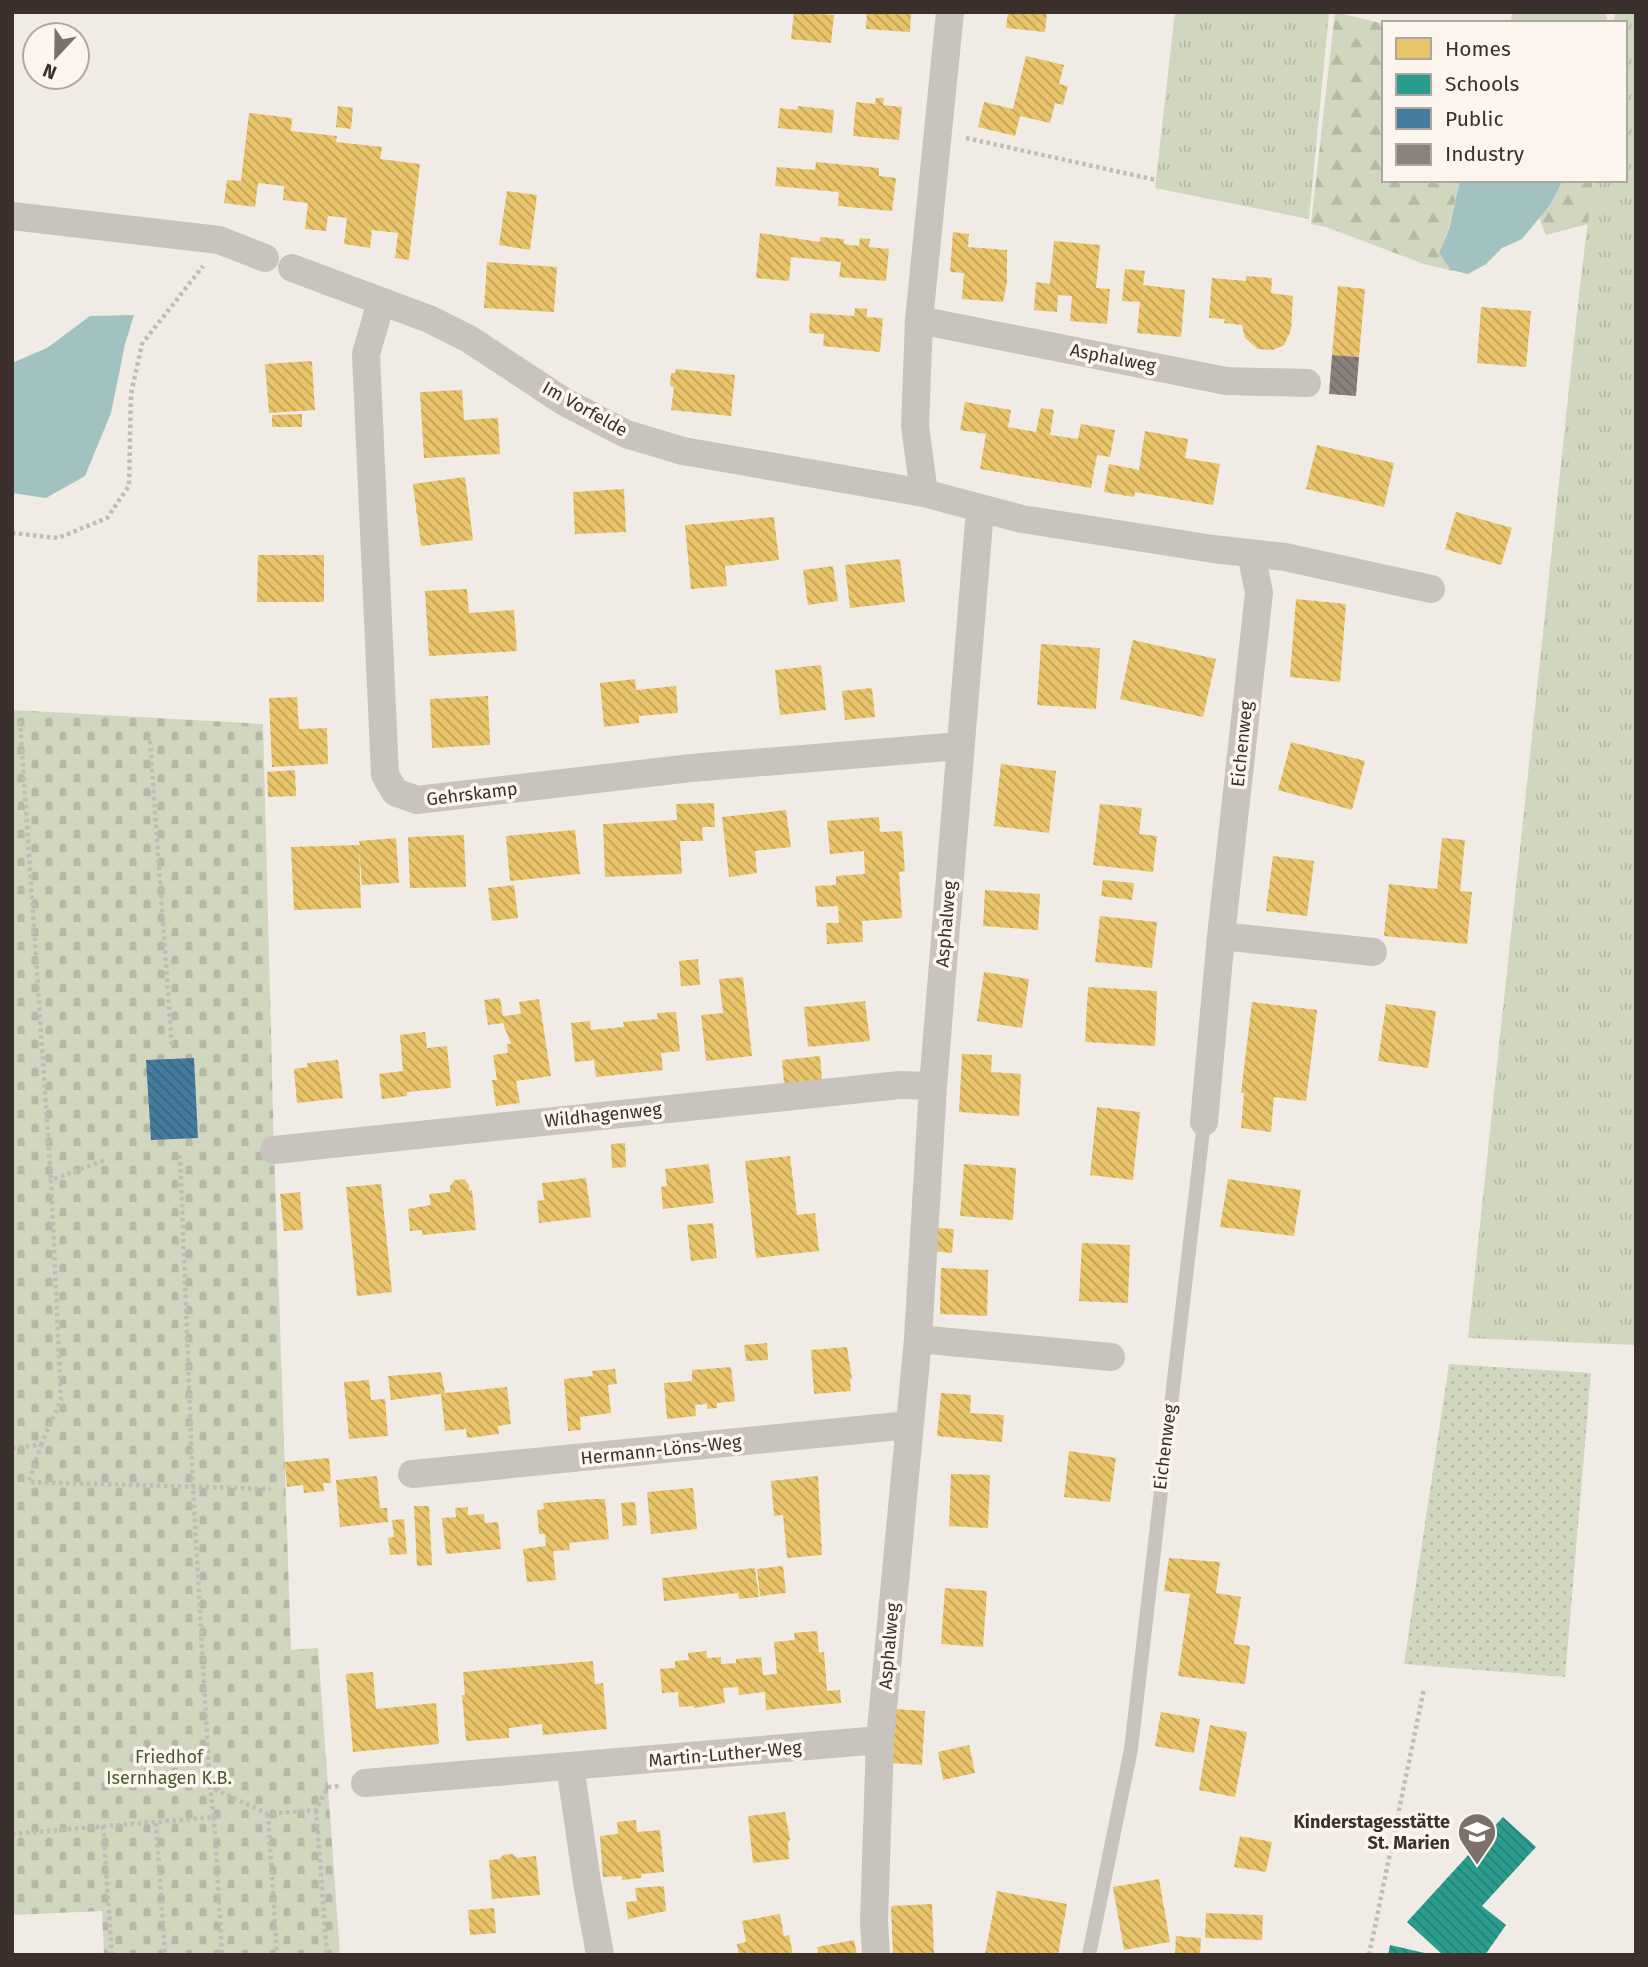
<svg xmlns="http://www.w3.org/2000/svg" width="1648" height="1967" viewBox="0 0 1648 1967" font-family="'Fira Sans',sans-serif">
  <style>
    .grass { fill: url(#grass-tufts) }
    .forest { fill: url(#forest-firs) }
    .cemetery { fill: url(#cemetery-stones) }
    .park { fill: url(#park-dots) }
    .water { fill: #a1c2c1 }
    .homes { fill: url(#homes-back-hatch) }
    .schools { fill: url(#schools-back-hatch) }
    .public { fill: url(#public-back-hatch) }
    .industry { fill: url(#industry-back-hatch) }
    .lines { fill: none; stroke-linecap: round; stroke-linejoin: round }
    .path { stroke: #c2bbb6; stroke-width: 4.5; stroke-dasharray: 3.5 3.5; stroke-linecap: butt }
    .lane { stroke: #c9c3be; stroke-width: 14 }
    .street { stroke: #c9c3be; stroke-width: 28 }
    .labels { text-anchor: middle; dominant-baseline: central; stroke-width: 7; stroke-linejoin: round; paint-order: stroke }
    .street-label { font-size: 18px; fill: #3b302b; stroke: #fbf5ee }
    .park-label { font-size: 18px; fill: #4a5a2e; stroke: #fbf5ee }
    .poi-label { font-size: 18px; font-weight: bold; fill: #3b302b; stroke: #fbf5ee; text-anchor: end }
  </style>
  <defs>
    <pattern id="grass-tufts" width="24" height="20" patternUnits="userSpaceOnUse" patternTransform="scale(1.75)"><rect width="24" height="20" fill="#d1d6bf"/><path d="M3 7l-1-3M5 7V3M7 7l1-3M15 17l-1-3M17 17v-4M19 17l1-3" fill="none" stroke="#b4b8a4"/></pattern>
    <pattern id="forest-firs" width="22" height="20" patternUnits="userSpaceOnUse" patternTransform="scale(1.75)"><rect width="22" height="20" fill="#d1d6bf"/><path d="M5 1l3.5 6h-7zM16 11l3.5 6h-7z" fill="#b4b8a4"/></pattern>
    <pattern id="cemetery-stones" width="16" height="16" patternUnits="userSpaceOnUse" patternTransform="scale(1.75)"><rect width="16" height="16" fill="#d1d6bf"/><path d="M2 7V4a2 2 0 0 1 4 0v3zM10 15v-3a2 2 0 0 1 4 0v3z" fill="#b4b8a4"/></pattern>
    <pattern id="park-dots" width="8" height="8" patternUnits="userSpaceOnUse" patternTransform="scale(1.75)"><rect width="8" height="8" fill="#d1d6bf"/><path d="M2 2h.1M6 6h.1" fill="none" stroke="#b4b8a4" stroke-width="1.8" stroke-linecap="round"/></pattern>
    <pattern id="homes-back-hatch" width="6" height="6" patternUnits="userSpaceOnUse" patternTransform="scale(1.75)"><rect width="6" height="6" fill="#e9c46a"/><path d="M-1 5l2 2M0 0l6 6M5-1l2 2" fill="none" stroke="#bea057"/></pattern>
    <pattern id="schools-back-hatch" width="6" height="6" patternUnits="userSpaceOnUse" patternTransform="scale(1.75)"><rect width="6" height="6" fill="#2a9d8f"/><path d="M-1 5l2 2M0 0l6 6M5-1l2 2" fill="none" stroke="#258075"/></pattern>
    <pattern id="public-back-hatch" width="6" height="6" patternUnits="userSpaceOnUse" patternTransform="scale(1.75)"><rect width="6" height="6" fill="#457b9d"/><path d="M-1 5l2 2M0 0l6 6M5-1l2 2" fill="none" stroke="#3b6580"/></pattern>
    <pattern id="industry-back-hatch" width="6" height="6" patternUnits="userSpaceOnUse" patternTransform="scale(1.75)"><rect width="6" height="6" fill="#8a817c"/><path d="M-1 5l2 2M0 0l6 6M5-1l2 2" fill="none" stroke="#726a66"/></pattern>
  </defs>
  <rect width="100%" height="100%" fill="#f0ebe5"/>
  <path class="grass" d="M1175,12h154l-20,207 -154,-31z
    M1615,12h21v1333l-168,-7 111,-1044 14,-114h32v-157h-12z"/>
  <path class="forest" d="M1335,12l49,12v156h76l-12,50 -9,23 14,18 -29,-7 -98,-37 -15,-3z
    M1513,12h93l1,11h-97z
    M1563,180h30l-5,44 -42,11 -7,-17 11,-13z"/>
  <path class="cemetery" d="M12,710l251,14 11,426 17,500 27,-2 22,307h-236l-2,-44 -90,4z"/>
  <path class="park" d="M1449,1364l142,9 -26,304 -161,-13z"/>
  <path class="water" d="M1460,180h103l-13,25 -28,34 -20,9 -16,16 -18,10 -17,-4 -12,-17 10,-24z
    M134,315l-9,29 -14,69 -26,63 -39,22 -34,-5v-130l35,-15 43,-32z"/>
  <path class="homes" d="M794,12l40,3 -3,28 -40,-4z
    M867,12h44l-1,20 -44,-3z
    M1008,12h39l-2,20 -39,-4z
    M1026,56l38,9 -5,19 9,2 -5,19 -8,-2 -5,20 -30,-7 -5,20 -37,-9 6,-25 29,7z
    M876,98h8l-1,7 19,2 -3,33 -46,-4 3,-34 19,2z
    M338,106l15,2 -2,21 -15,-2z
    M798,106l36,4 -2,23 -54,-5 2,-20 17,2z
    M249,113l43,5 -1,13 46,5 -1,6 46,5 -2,12 40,5 -11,96 -14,-2 3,-25 -26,-3 -2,18 -26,-4 3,-26 -19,-2 -2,15 -21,-2 3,-26 -25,-3 1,-14 -26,-3 -3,24 -31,-4 3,-23 14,1z
    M816,162l63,6v8l17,2 -4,33 -54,-5 1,-14 -64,-6 2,-19 38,3z
    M507,191l30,4 -7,55 -31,-5z
    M953,232l16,2 -1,13 39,3v32l-4,20 -41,-3 2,-26 -14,-1z
    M760,233l60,9v-5l24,2v5l15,2 1,-8 10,1 -1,8 20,2 -3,32 -47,-4 2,-15 -50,-5 -2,24 -33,-3z
    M1054,241l46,4 -4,43 14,1 -3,35 -37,-3 2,-25 -14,-1 -1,17 -23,-2 2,-28 14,2z
    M487,262l70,5 -3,45 -70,-4z
    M1125,269l20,2 -2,14 42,5 -4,47 -44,-4 3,-31 -18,-1z
    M1246,276l26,2 -1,15 22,3 -2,34 -7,15 -11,5 -15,-1 -13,-11 -3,-13 -18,-2 1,-4 -16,-1 3,-40 34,3z
    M1338,286l27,3 -6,68 -27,-2z
    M1481,307l50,4 -5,56 -49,-4z
    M855,308l12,1v8l16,1 -3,34 -57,-6 1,-12 -15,-1 1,-20 44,3z
    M312,361l3,49 -46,3 -4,-49z
    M676,369l59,6 -4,41 -60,-6 3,-23 -4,-1 1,-13h4z
    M462,390l2,30 34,-2 2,36 -76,4 -4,-66z
    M965,402l46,8 -3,17 28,5 5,-24 13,2 -4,25 28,4 3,-15 34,6 -5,27 -13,-2 -6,33 -111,-19 6,-35 -26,-4z
    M302,414v13h-30v-12z
    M1145,431l43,8 -3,19 35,6 -7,41 -78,-13 -1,5 -30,-5 5,-28 30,6z
    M1317,445l77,18 -10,44 -78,-18z
    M465,477l8,63 -52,6 -8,-62z
    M624,489l2,43 -51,2 -2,-42z
    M1456,512l56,16 -11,37 -56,-16z
    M774,517l5,43 -54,6 2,20 -36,3 -6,-64z
    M258,555h66v47h-67z
    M900,559l5,43 -55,6 -5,-43z
    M833,566l5,35 -30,4 -5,-35z
    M467,589l2,24 45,-3 3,41 -88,5 -4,-65z
    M1296,599l50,5 -6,78 -50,-5z
    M1133,640l83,19 -13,58 -83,-18z
    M1041,644l59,4 -4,61 -59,-4z
    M821,665l5,45 -46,5 -5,-45z
    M635,679l1,11 40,-4 2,27 -39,3v7l-35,4 -4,-44z
    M872,688l3,29 -30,3 -3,-29z
    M488,696l2,49 -58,3 -2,-49z
    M297,697l2,32 28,-1 1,36 -56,3 -3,-69z
    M1291,742l74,19 -13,49 -74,-20z
    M1001,764l55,7 -7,62 -55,-7z
    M295,770l1,26 -28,1 -1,-25z
    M714,803l1,24h-13l1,14h-23l2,33 -77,3 -2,-53 74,-4 -1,-16z
    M1100,804l42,4 -3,26 18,2 -4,36 -60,-7z
    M786,810l5,37 -36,4 2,22 -28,4 -7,-60z
    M879,817l1,15 22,-1 3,40 -6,1 3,46 -40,3 1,21 -36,2 -1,-21h13l-1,-17 -21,1 -2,-21 21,-1v-9l29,-2 -1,-23 -34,3 -3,-33z
    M575,830l5,44 -70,7 -4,-45z
    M464,835l2,52 -56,1 -2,-51z
    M396,838l3,45 -37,2 -3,-37 2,60 -67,2 -3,-63 69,-2 -1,-4z
    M1442,838l23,2 -5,51 12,1 -5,52 -83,-8 5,-52 48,5z
    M1273,856l41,5 -7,55 -41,-5z
    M1103,880l31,3 -2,17 -31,-4z
    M514,885l4,33 -26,3 -4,-33z
    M985,890l55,4 -2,36 -55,-4z
    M1100,916l57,6 -5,46 -57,-6z
    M698,959l2,26 -19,1 -2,-25z
    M984,972l45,7 -7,49 -45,-7z
    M743,977l9,79 -46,5 -5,-46 22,-2 -4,-34z
    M1088,987l69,4 -2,55 -70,-4z
    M500,998l3,18 18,-2 -2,-12 20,-3 12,77 -35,5 4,22 -24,3 -4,-26h5l-4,-25 15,-2 -1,-9h4l-8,-21 -15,2 -4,-25z
    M865,1001l5,40 -62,6 -4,-40z
    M1252,1002l65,8 -11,91 -32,-4 -3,35 -30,-4 3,-35h-3z
    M1386,1004l50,7 -8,57 -50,-7z
    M676,1012l4,39 -19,2 2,17 -67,7 -2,-17 -19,2 -4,-39 19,-2 1,9 33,-3 -1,-5 35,-3 -1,-6z
    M425,1032l2,16 20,-2 4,42 -44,4v4l-25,3 -3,-25 24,-3 -3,-36z
    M962,1054l30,1 -1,17 30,2 -2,42 -60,-4z
    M820,1056l2,24 -38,4 -2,-24z
    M338,1060l5,38 -46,5 -3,-34 14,-2 -1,-4z
    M1097,1107l43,5 -7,68 -43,-5z
    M625,1143l1,24 -14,1 -1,-24z
    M790,1156l7,59 18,-2 4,38 -63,7 -11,-97z
    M709,1164l5,39 -51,6 -2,-22 6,-1 -2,-17z
    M964,1164l52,4 -3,52 -53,-4z
    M586,1178l5,39 -52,6 -2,-22 7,-1 -2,-17z
    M464,1179l5,6v6l3,-1 4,40 -54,5v-5l-12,1 -2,-22 23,-4 -2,-11 21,-2v-6l5,-6z
    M1228,1179l73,11 -7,46 -74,-9z
    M381,1184l11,108 -35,4 -11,-109z
    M300,1192l3,38 -19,1 -4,-37z
    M713,1223l4,35 -26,3 -4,-36z
    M934,1228l20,1 -2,24 -20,-2z
    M1082,1243l48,2 -2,58 -49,-2z
    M941,1268l47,2 -1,46 -47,-2z
    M767,1343l1,17 -22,1 -2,-16z
    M847,1347l5,32h-2l1,12 -37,3 -3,-44z
    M731,1367l4,34 -18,2v5l-10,1v-5l-12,1 1,11 -29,3 -3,-36 28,-2v-11z
    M615,1369l2,15 -9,1 3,28 -31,4 1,13 -13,1 -4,-52 29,-3 -1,-5z
    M441,1372l4,21 62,-6 4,37 -13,2 1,8 -32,4 -1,-9 -21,2 -4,-37 -50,6 -3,-24z
    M369,1380l2,20 14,-1 3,37 -39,3 -5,-57z
    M941,1393l30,2 -1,18 34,2 -2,27 -65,-6z
    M1069,1451l47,7 -6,44 -46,-5z
    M329,1458l2,25h-8l1,8 -20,2 -1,-8 -16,2 -2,-25z
    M951,1474l39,1 -2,53 -39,-2z
    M377,1476l3,32h7l1,14 -48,5 -4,-47z
    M818,1476l4,79 -35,3 -4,-43 -9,1 -3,-35z
    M693,1488l4,41 -46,5 -4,-42z
    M593,1499h12l4,40 -40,4 1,7 -17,1 3,29 -29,2 -4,-33 23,-3 -1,-12h-6l-2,-24 7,-1 -1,-6z
    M635,1502l2,23 -14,1 -2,-23z
    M414,1506h15l3,59 -15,1z
    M468,1507v8l16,-1 1,9 13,-1 3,27 -55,5 -4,-36 14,-1 -1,-9z
    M404,1519l3,35 -17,1 -2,-17 6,-1 -2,-17z
    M1169,1558l51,4 -4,31 25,4 -7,47 16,2 -5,38 -67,-8 12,-82 -26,-3z
    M783,1566l3,27 -26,3 -3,-27z
    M755,1568l4,29 -20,2 -1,-6 -74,8 -2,-23z
    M945,1588l42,3 -4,56 -42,-3z
    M817,1631l2,22 5,-1 3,39 13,-1 1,13 -75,7 -1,-18 -26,3 -1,-8 -15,1 2,15 -31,5v-2l-15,1 -1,-15 -16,1 -2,-24 15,-1v-7l14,-1 -1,-7 18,-2 1,7 14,-1v7l15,-1v-4l25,-2 2,18 14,-1 -3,-32 21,-2 -1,-7z
    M593,1661l2,23 8,-1 4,46 -64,6 -1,-11 -33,4v10l-43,3 -4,-46h3l-2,-23z
    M373,1672l3,37 60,-6 3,41 -86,8 -7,-78z
    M893,1709l32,2 -3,54 -32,-2z
    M1161,1712l39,7 -6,34 -39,-7z
    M1210,1725l37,7 -12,65 -36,-7z
    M969,1745l6,28 -32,7 -5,-28z
    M785,1812l5,28 -2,2 1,17 -36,4 -5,-47z
    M636,1820l1,12 23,-2 4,42 -23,2 1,4 -20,2v-4l-19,1 -3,-41 18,-2 -1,-12z
    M1240,1836l32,6 -6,30 -32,-5z
    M513,1854l4,4 19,-2 4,39 -48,4 -3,-39 11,-1 3,-4z
    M1159,1879l11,63 -46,8 -11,-63z
    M664,1886l2,25 -38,8 -2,-17 11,-1 -2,-13z
    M997,1891l70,13 -9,51h-73z
    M932,1904l2,51h-41l-2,-49z
    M494,1908l2,25 -26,2 -2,-25z
    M1206,1913l57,2 -1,25 -57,-2z
    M780,1914l4,22 5,-1 4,20h-54l-2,-11 9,-2 -4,-21z
    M1176,1936l25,2 -1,17h-25z
    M854,1940l3,15h-38l-2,-8z"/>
  <path class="schools" d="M1503,1817l33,30 -54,59 24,19 -21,30h-42l-36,-33z
    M1390,1945l39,9v1h-41z"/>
  <path class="public" d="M194,1058l4,80 -47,2 -5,-80z"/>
  <path class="industry" d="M1332,355l27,2 -3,39 -27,-2z"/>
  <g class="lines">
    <path class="path" d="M966,138l190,42
      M12,533l46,5 49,-20 22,-32 2,-92 11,-50 61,-78
      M20,721l31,459
      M150,741l22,307
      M180,1155l13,333 17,299
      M41,1445l20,-45 -10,-220 54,-20
      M12,1448l29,-3 -12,37 242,7
      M316,1810l11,145
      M268,1814l9,141
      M214,1817l8,138
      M156,1823l9,132
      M103,1826l9,129
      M12,1834l202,-17 -4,-30 58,27 48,-4 12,-23 12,-1
      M1369,1955l55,-266"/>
    <path class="lane" d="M1089,1955l42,-206 73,-627"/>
    <path class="street" d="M12,216l207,24 46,18
      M292,268l137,51 40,20 94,62 63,33 57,17 241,42 98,26 191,30 72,8 146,32
      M381,302l-15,52 19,421 10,17 22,8 274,-32 269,-22
      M919,320l307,61 81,2
      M924,493l-9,-67 4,-106 31,-308
      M1221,936l152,16
      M1204,1122l17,-186 38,-343 -8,-40
      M274,1150l626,-65 33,1
      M918,1339l193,18
      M412,1474l497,-49
      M570,1766l17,116 13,73
      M365,1783l515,-43
      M876,1955l-2,-33 6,-182 38,-401 15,-253 47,-576"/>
  </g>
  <defs>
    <g id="school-pin" transform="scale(2.0125)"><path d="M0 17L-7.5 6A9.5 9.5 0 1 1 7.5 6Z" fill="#7a716c" stroke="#fbf5ee"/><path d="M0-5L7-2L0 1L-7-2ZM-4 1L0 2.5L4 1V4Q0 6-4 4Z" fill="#fff"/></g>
  </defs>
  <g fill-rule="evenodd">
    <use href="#school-pin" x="1477" y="1832"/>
  </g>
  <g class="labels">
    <g class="street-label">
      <text transform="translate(1113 358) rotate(11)">Asphalweg</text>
      <text transform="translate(585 409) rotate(29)">Im Vorfelde</text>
      <text transform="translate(1242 744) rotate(-84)">Eichenweg</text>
      <text transform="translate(472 794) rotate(-7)">Gehrskamp</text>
      <text transform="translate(946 924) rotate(-85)">Asphalweg</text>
      <text transform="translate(603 1115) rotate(-6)">Wildhagenweg</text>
      <text transform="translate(1165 1447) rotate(-83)">Eichenweg</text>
      <text transform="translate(661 1450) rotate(-6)">Hermann-Löns-Weg</text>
      <text transform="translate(889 1646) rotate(-85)">Asphalweg</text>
      <text transform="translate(725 1754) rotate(-5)">Martin-Luther-Weg</text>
    </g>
    <g class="park-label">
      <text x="169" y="1757">Friedhof<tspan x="169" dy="21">Isernhagen K.B.</tspan></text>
    </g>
    <g class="poi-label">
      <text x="1450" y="1822">Kinderstagesstätte<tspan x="1450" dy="21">St. Marien</tspan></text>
    </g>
  </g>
  <rect width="1648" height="1967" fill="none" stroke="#3b302b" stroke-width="28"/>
  <rect x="1382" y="21" width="245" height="161" fill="#fbf5ee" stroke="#aea6a0" stroke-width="2"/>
  <rect x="1396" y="38" width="35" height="21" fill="#e9c46a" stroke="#aea6a0" stroke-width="2"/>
  <text x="1445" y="56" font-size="21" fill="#3b302b">Homes</text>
  <rect x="1396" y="74" width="35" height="21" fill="#2a9d8f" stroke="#aea6a0" stroke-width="2"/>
  <text x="1445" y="91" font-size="21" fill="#3b302b">Schools</text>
  <rect x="1396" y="108" width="35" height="21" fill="#457b9d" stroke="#aea6a0" stroke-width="2"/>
  <text x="1445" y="126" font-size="21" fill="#3b302b">Public</text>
  <rect x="1396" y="144" width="35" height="21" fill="#8a817c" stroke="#aea6a0" stroke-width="2"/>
  <text x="1445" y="161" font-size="21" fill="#3b302b">Industry</text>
  <g transform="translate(56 56) rotate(202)"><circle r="33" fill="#fbf5ee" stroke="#aea6a0" stroke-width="2"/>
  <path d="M0-5L12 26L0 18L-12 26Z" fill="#7a716c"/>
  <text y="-10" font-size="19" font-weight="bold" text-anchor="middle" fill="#3b302b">N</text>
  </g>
</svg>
